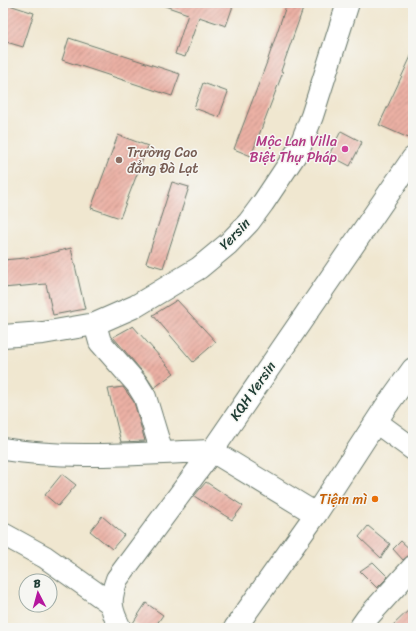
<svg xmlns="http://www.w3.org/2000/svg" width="416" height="631" viewBox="0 0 416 631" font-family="Sriracha,sans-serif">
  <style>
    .building { fill: url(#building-hatch) }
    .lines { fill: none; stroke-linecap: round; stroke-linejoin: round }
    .minor-casing { stroke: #68786b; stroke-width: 24 }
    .minor { stroke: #fff; stroke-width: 22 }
    .hotel-dot { fill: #d1479c; stroke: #f6f6f2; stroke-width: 1.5 }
    .education-dot { fill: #8d6e63; stroke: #f6f6f2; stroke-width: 1.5 }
    .food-dot { fill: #e8710a; stroke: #f6f6f2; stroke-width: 1.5 }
    .labels { text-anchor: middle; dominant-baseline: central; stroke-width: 3; stroke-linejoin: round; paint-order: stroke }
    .hotel-label { font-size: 14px; fill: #b23c85; stroke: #f6f6f2; text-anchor: end }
    .education-label { font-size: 14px; fill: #785e54; stroke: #f6f6f2; text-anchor: start }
    .street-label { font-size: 14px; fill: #1f3d34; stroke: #f6f6f2 }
    .food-label { font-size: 14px; fill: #c56008; stroke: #f6f6f2; text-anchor: end }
  </style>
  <defs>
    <pattern id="building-hatch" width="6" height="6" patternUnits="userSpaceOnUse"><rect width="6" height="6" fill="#ebb0a4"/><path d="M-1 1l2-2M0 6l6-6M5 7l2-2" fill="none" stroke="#be9086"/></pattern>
  </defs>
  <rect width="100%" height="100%" fill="#f6f6f2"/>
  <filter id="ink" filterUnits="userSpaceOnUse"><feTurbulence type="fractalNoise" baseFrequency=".025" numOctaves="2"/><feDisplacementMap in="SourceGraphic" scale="8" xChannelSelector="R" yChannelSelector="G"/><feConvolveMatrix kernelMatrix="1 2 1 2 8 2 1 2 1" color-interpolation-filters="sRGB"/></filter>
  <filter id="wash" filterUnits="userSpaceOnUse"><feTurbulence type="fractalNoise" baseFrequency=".012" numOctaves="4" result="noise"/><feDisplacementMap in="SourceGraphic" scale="16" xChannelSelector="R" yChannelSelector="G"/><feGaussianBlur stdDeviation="0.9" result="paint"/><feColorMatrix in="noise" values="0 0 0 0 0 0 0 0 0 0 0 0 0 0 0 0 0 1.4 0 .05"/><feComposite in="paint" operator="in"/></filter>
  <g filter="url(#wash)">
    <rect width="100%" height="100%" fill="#f0e7d0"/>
    <g id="blocks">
      <path class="building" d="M3,3l31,10 -11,34 -20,-6z
        M163,3h62l8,3 -7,20 -27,-9 -14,40 -10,-3 13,-40 -26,-9z
        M287,3h18l-24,68 2,1 -32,84 -17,-7 33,-87z
        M69,38l111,36 -8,22 -110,-36z
        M413,52v88l-34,-15z
        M203,83l25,9 -9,25 -25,-9z
        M341,131l21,11 -12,24 -21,-11z
        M118,135l30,11 -28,72 -29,-10z
        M172,182l17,5 -26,81 -17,-5z
        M71,248l14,61 -32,6 -7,-31 -43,4v-28l33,-3z
        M177,300l39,42 -23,20 -40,-47z
        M133,326l41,47 -20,15 -8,-12 -33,-39z
        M123,387l11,15 11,39 -24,1 -13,-53z
        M62,474l14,11 -18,21 -13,-11z
        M206,482l37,24 -11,14 -38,-24z
        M102,516l22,19 -12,14 -22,-18z
        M368,526l22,18 -9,14 -22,-21z
        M401,541l12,11v3h-4l-6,5 -10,-11z
        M373,562l15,15 -11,11 -17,-17z
        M146,603l17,12 -9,13h-13l-8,-5z
        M413,606v22h-23z"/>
    </g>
  </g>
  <g filter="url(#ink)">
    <use href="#blocks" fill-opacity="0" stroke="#68786b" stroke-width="1"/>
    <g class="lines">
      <g class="minor-casing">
        <path id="minor" d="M95,324l5,18 37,42 8,13 17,56
          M3,336l40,-3 52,-9 41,-18 63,-38 29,-24 21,-22 14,-19 36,-54 13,-33 36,-113
          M376,422l37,27
          M3,449c66,11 142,4 209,2l201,-293
          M3,534l42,23 65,46
          M120,628c-10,-20 -11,-27 -3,-49l95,-128 104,63
          M235,628l81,-114 69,-106 28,-39
          M360,628l7,-10 46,-51"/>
      </g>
      <use href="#minor" class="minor"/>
    </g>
  </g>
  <circle class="hotel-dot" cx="345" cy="149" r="4"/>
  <circle class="education-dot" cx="119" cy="160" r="4"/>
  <circle class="food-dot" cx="375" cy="499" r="4"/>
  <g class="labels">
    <g class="hotel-label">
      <text x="337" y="141">Mộc Lan Villa<tspan x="337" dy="16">Biệt Thự Pháp</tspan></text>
    </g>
    <g class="education-label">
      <text x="127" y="152">Trường Cao<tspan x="127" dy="16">đẳng Đà Lạt</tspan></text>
    </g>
    <g class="street-label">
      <text transform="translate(235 234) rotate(-46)">Yersin</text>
      <text transform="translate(253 391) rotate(-55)">KQH Yersin</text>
    </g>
    <g class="food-label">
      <text x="367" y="499">Tiệm mì</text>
    </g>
  </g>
  <rect width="416" height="631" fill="none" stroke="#f6f6f2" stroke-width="16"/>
  <g transform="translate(38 593) rotate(354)"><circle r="19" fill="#f6f6f2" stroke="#a0aca6"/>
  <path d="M0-3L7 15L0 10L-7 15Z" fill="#b5179e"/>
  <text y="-6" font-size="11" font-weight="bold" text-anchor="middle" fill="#1f3d34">B</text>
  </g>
</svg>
